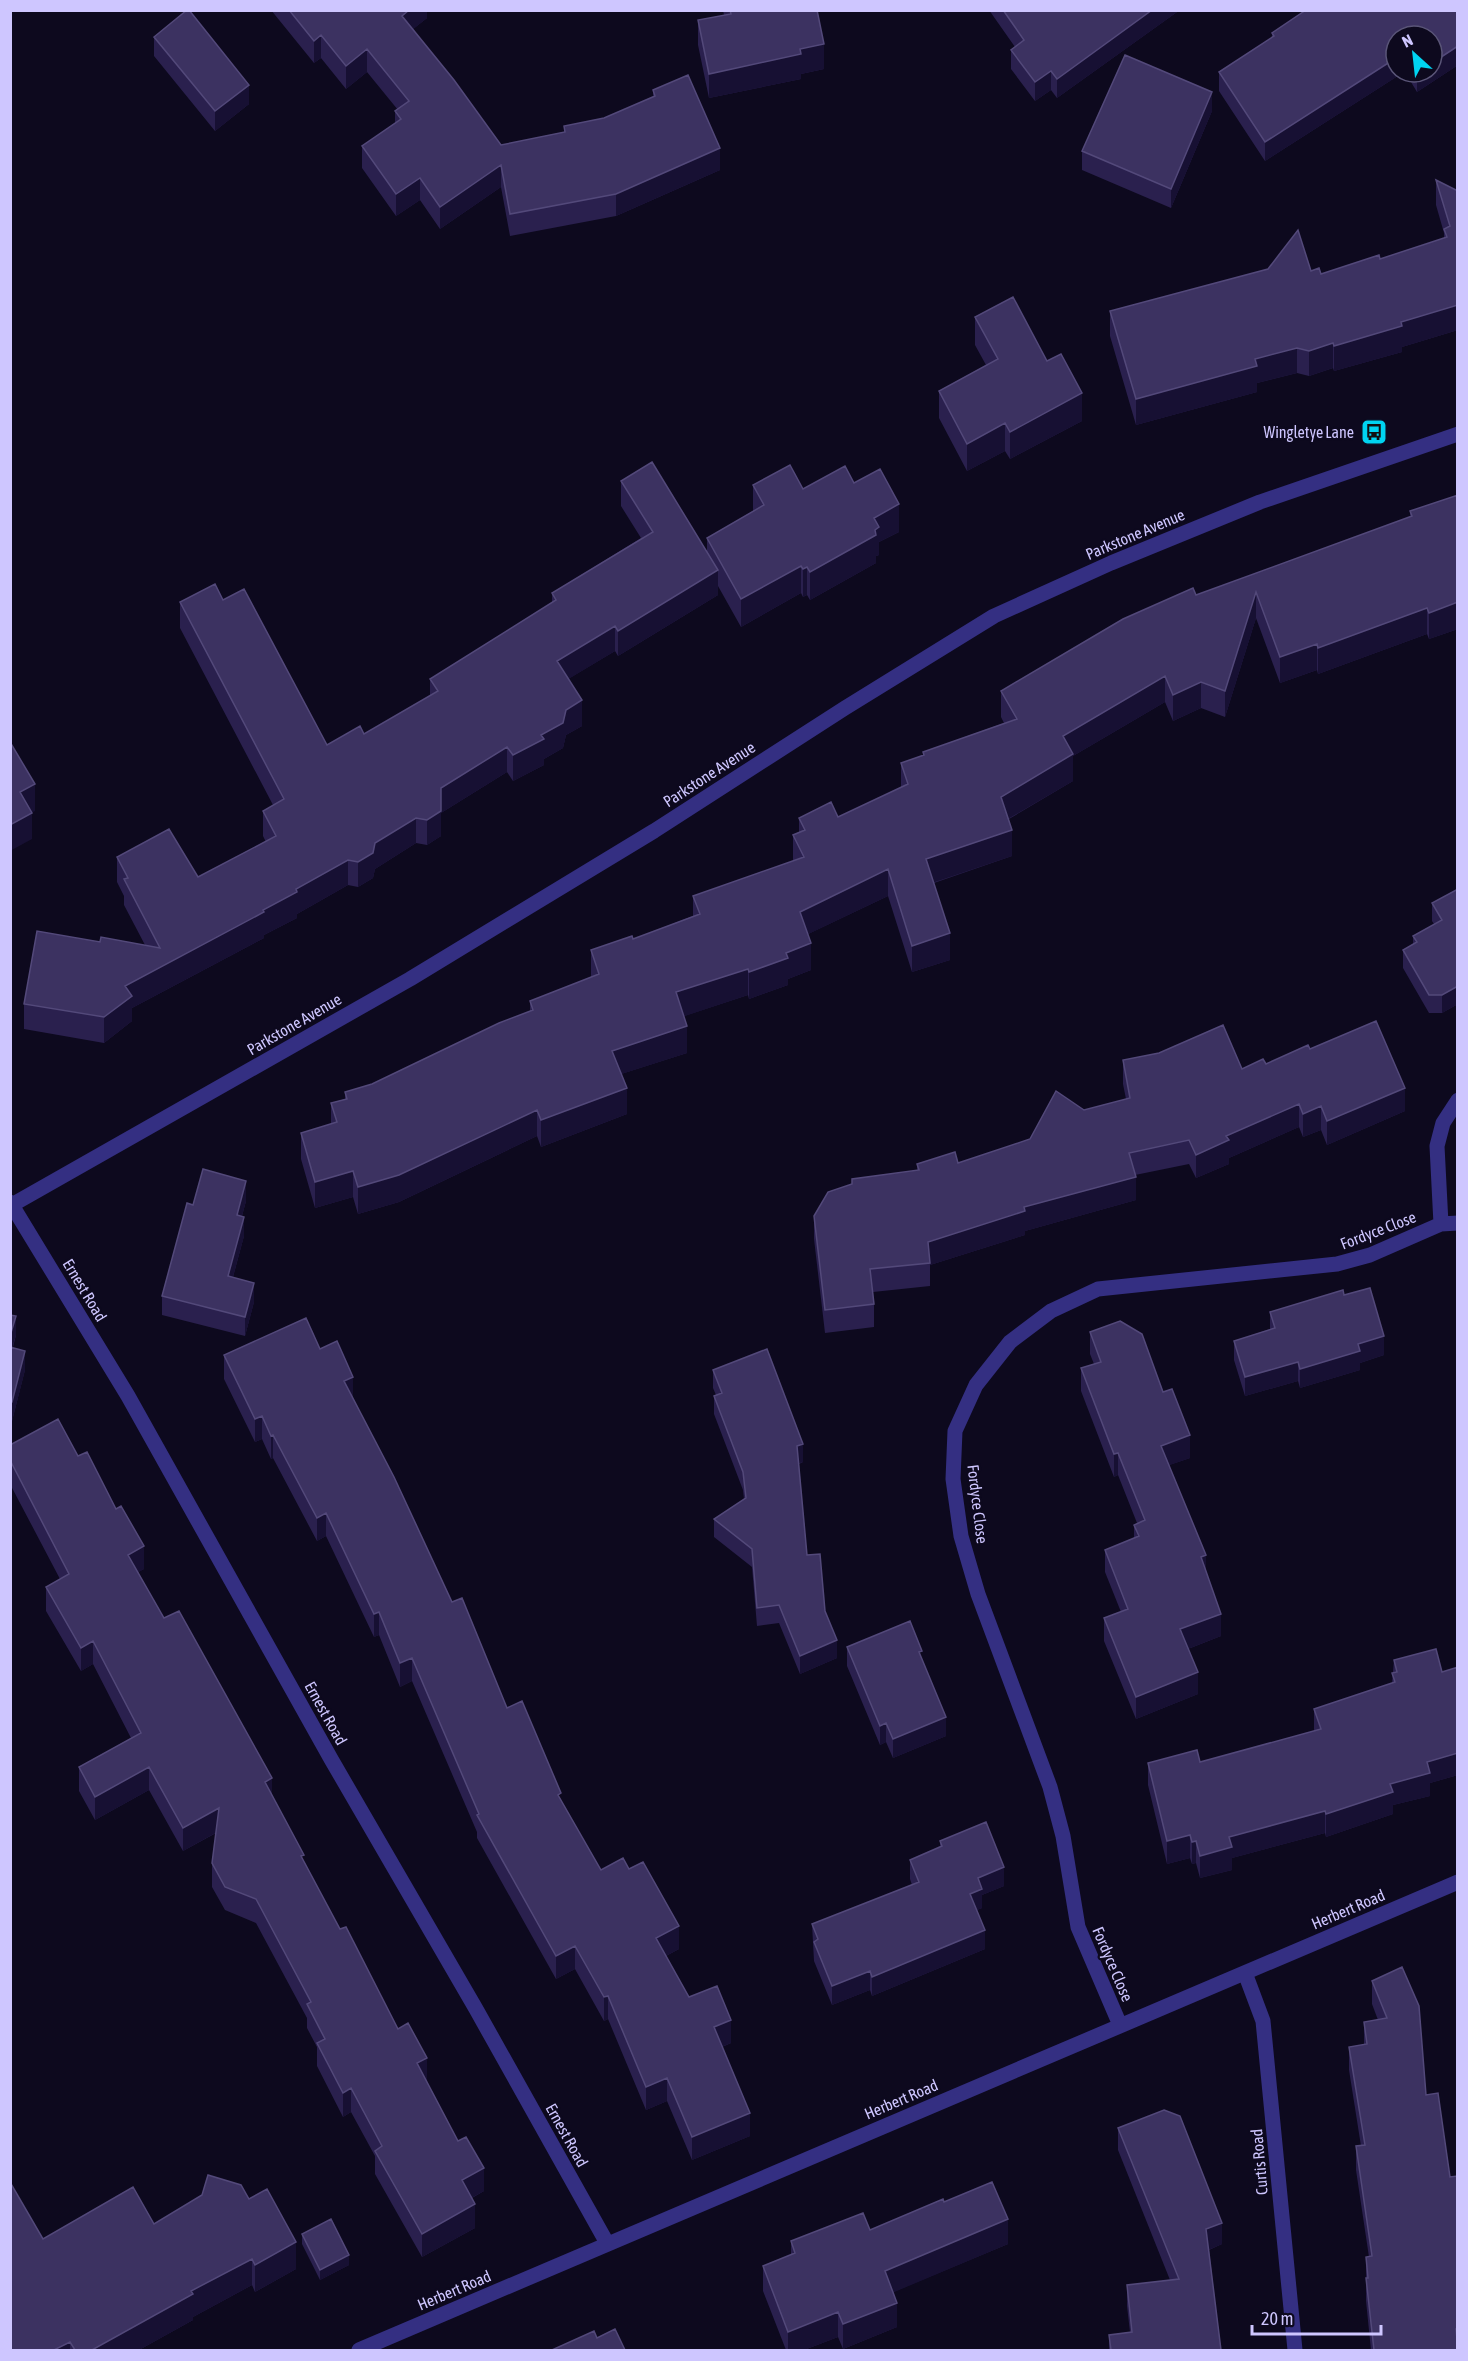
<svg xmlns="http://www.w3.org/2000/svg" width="1468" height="2361" viewBox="0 0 1468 2361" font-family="'Asap Condensed',sans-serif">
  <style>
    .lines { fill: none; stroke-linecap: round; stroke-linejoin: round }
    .minor { stroke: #342f82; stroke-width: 15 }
    .wall { fill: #2a204e }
    .shaded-wall { fill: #171033 }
    .building { fill: #3c3261; stroke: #53497a; stroke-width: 1.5 }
    .labels { text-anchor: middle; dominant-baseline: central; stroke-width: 4.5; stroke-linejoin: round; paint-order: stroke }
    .poi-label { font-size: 16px; fill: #cec6ff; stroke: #0d091e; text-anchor: end }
    .street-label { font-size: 16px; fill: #cec6ff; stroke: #0d091e }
  </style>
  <rect width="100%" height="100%" fill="#0d091e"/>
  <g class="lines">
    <path class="minor" d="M10,1202l118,194 203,363 145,250 131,234
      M10,1206l400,-227 244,-148 191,-123 149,-92 117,-53 149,-61 198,-68
      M1441,1224l-4,-78 6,-23 15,-23
      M1245,1973l18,48 32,329
      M1120,2025l-42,-98 -15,-91 -13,-49 -72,-193 -17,-58 -8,-57 2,-48 21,-46 34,-43 41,-31 47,-22 239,-25 33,-9 71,-31 17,-1
      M359,2350l1099,-468"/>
  </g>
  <path class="wall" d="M271,10h156v8l-14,11 88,116 63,-13v-6l40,-8 49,-21v-7l67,80 -104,46 -106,20 -9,-49 -61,42 -20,-29 -24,16 -34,-48v-22l33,-23v-12l3,-1 -31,-38 -21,17 -25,-31 -7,5z
    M723,10h94l7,59 -23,5v5l-92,19 -11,-53v-25l26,-5z
    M989,10h188v2l-120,86 -6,-8 -16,11 -24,-32v-19l4,-3z
    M1306,10h152v55l-41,27 -12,-20h27v-36h-36v36h8l-139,89 -46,-70v-19l53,-34v-5z
    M154,37l95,67 -34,27 -61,-75z
    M1212,111l-41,97 -89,-38v-19z
    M1436,180l22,11v139l-56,17v5l-68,19 -1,-3 -24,8 -12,-3 -40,10v9l-121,33 -26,-89v-25l201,-40 10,3 59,-15 64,-21v-5l-8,-28z
    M975,317l72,44 35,60 -72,38 -5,-8 -38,20 -28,-53v-27l47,-26 -11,-20z
    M621,481l86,70v-13l46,-27v-26l50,4 51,-6 45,49 -20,10v13l-3,1v7l-66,37 -3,-5 -4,2 -2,-4 -60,34 -23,-41v9l-100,61 -3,-5 -47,28 14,47 -16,9 -3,13 -19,11v6l-31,16 -6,-9 -66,41v23l-14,9 -11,-2 -41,26 -2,9 -15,9 -10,-2 -51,29v4l-33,17v3l-132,70v13l-28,22 -80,-14v-25l76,-62 45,3 -21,-40v-9l-7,-14v-25l81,20 68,-35 -3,-6v-25l10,-6 -93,-177v-26l43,-2 104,145 37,-11 66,-38v-17l122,-76v-10l89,-55 -20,-32z
    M1458,495v134l-29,10 -2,-5 -109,40 -1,-4 -37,13 -24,-65 -31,99 -24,-9 -28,13 -8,-19 -92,54v25l-64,38 3,37 -78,27 16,77 -38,12 -24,-76 -80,38 3,36 -23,9v6l-39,14 -1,-4 -64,21 3,37 -66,21 6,40 -86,33 -4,-11 -138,66 -41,12 -5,-17 -38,11 -14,-49v-26l30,-9v-21l14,-4v-7l27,-8 158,-72v-11l61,-24v-27l42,-11 60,-23v-20l100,-35v-26l6,-3v-14l39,-1 63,-29v-25l22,-8v-3l81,-29 -3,-6v-26l195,-96 214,-78v-6z
    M1458,889v115l-16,9h-13l-26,-45v-18l10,-6v-8l21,-12 -2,-3v-18z
    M1310,1049l95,62 -78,34 -6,-15 -18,7 -4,-10 -70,31v6l-33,14 -7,-14 -54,11 1,25 -111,31v4l-95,30v21l-57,6 1,12v23l-49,6 -11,-94v-23l103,-45v-7l41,-1 72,-24 54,-29 42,-11 -3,-15v-24l119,9 24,-5z
    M246,1201l-4,15 2,20 -11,41 21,25 -9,34 -83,-21v-19l31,-91z
    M1344,1295l40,60 -24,8v7l-60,18 -2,-7 -53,15 -11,-36v-19l36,-12v-17z
    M10,1315l6,20 -3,12 12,23 -13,51h-2z
    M1090,1332l73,60 27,66 -21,7 37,107 15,64 -33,13 10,45 -62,25 -32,-78v-23l17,-6 -16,-40v-22l29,-12v-13l3,-2 -19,-48 -4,2 -33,-86v-23l13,-4 -4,-10z
    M320,1349l33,50 99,203 55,106 94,162 28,-1 50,80 -13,7 23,41 42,46 -9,4 28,89 -58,24 -25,-59 -21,9 -38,-91 -4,2 -29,-52 -19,10 -79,-141v-6l-65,-151 -12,6 -21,-52 -5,2 -48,-101 -9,5 -44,-83 -2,1 -9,-20 -7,3 -31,-63v-24z
    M713,1370l90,92 -4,2 8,91 18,56 12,47 -37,16 -21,-51 -22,3 -5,-59 -38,-30v-18l30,-20 -1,-9 -29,-76v-18l2,-1 -3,-7z
    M10,1445l68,11 66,113 -6,3 26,46 108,177 32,67 36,67 58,100 86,162 -12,7 3,30 -53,29 -47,-83v-18l-24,-44 -8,5 -26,-51v-19l-10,-19v-10l-51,-95 -31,-13 -13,-23v-24l4,-30 -33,18 -34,-61 -54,30 -16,-29v-24l52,-29 -38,-74 -12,7 -35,-60v-24l14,-8 -50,-95z
    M847,1647l75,12 24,77 -53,22 -7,-16 -6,3 -33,-79z
    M1394,1660l48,12 16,-5v108l-28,8v13l-37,9v9l-67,23 -1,-4 -93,25v12l-32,8 -4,-15 -4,1 -2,-6 -23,6 -19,-79v-22l52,-1 114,-31v-22l78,-26z
    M940,1841l64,45 -22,9v13l-5,2 8,39 -113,47 -2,-6 -38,15 -18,-44 -2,-37 100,-39 -2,-6v-19l30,-13z
    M1372,1981l54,114 24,82 7,-1 1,174h-87l-5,-49v-44h3l-13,-87v-24h5l-12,-76v-23l15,-2v-23l14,-2 -6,-16z
    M1118,2128l104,116 -13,6 12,100h-112v-15l21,-3 -3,-26v-21l43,-5 -52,-130z
    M249,2199l47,70 -41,23 -3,-7 -59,32v3l-54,30h-129l33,-111 111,-15z
    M944,2202l64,42 -115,48 4,35 -54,22 -5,-12 -34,13h-18l-23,-59v-25l28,-11v-14l79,-11z
    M302,2234l47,31 -29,15 -18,-36z"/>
  <path class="shaded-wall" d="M409,10h18v8l-25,20v-22z
    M1152,10h25v2l-120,86v-19z
    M321,35v23l-7,5v-22z
    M824,44v25l-23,5v5l-92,19v-24l91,-25z
    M1458,46v19l-41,27v-19l1,-1h14v-9z
    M367,49v23l-21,17v-23z
    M1396,58v14h8l-139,89v-19z
    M1051,71v19l-16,11v-19z
    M249,85v19l-34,27v-20z
    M1212,92v19l-41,97v-19z
    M720,148v22l-104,46v-22z
    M501,165v22l-61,42v-22z
    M420,178v22l-24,16v-22z
    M1458,305v25l-56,17v5l-68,19v-25l67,-24z
    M1333,343v25l-24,8v-25z
    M1297,348v25l-40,10v9l-121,33v-26l119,-40z
    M1082,393v28l-72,38v-27z
    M1005,423v28l-38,20v-27z
    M899,504v28l-20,10v13l-3,1v7l-66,37v-28l64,-54z
    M801,566v27l-60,34v-28z
    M807,567v28l-4,2v-28z
    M718,570v25l-100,61v-25z
    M1256,592v26l-31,99v-26z
    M1458,602v27l-29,10v-26z
    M1427,608v26l-109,40v-26z
    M615,626v25l-58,35v-25z
    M1317,644v26l-37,13v-26z
    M1165,676v26l-92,54v25l-72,42v-26l62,-61z
    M1201,682v26l-28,13v-26z
    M582,700v26l-16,9 -3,13 -19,11v6l-31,16v-26l28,-20 25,-25z
    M507,747v25l-66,41v23l-14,9v-25l14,-32z
    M35,784v27l-15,8v-27z
    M32,813v26l-22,12v-26z
    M416,818v25l-41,26 -2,9 -15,9v-25l17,-19z
    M1012,830v26l-86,29v-26z
    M348,860v25l-51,29v4l-33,17v3l-132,70v13l-28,22v-26l21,-31 138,-76 33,-21z
    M888,869v27l-88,42v-26z
    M950,933v27l-38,12v-26z
    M811,943v27l-23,9v6l-39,14v-27l37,-19z
    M748,969v26l-72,24v-27z
    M1458,986v18l-16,9v-18z
    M687,1026v27l-75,24v-26z
    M627,1088v26l-86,33v-27z
    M1405,1088v23l-78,34v-24z
    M1299,1104v23l-70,31v6l-33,14v-23l30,-19z
    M1321,1106v24l-18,7v-23z
    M537,1110v26l-138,66 -41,12v-27z
    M353,1171v26l-38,11v-26z
    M1136,1177v23l-111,31v4l-95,30 -2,-23 96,-35z
    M246,1181v20l-9,33v-19z
    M244,1217v19l-16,59v-19z
    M254,1283v19l-9,34v-19z
    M16,1316v19l-6,20v-19z
    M1384,1336v19l-24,8v7l-60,18v-19l58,-25z
    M25,1351v19l-13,51v-19z
    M1298,1362v19l-53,15v-19z
    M353,1377v24l-9,-20z
    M262,1416v23l-7,3v-23z
    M273,1435v23l-2,1v-23z
    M1190,1435v23l-29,10v-22z
    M803,1444v18l-6,2v-18z
    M1118,1453v22l-4,2v-23z
    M326,1513v23l-9,5v-23z
    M144,1546v23l-16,9v-23z
    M1206,1555v23l-5,-21z
    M379,1612v23l-5,2v-23z
    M1221,1614v22l-41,16v-23z
    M837,1640v18l-37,16v-18z
    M93,1641v23l-12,7v-23z
    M412,1658v23l-12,6v-24z
    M1198,1672v22l-62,25v-22z
    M946,1717v19l-53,22v-19z
    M886,1723v19l-6,3v-19z
    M1458,1753v22l-28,8v13l-37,9v9l-67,23v-23l64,-30 37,-22z
    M149,1767v23l-54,30v-23z
    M272,1778v24l-7,-20z
    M219,1808v23l-36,20v-23z
    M1325,1811v22l-93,25v12l-32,8v-22l29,-19z
    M1190,1835v23l-23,6v-23z
    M1196,1841v22l-4,1v-22z
    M1004,1867v19l-22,9v13l-12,5v-19l8,-16z
    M679,1926v23l-23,12v-23z
    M985,1930v19l-113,47v-19z
    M575,1946v23l-19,10v-23z
    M870,1971v19l-38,15v-19z
    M608,1996v23l-4,2v-24z
    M731,2020v23l-17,7v-23z
    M427,2058v24l-10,-19z
    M667,2078v23l-21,9v-23z
    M351,2088v24l-8,5v-24z
    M750,2113v23l-58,24v-23z
    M484,2168v23l-22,12v-23z
    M475,2204v24l-53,29v-23z
    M1008,2219v25l-123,52v-25z
    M1222,2223v21l-16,7v-22z
    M296,2242v27l-41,23v-27z
    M349,2255v10l-29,15v-10z
    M252,2259v26l-59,32v3l-54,30h-47l99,-59z
    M897,2303v24l-54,22v-25z
    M838,2312v25l-34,13h-16v-18z
    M70,2342v8h-16z"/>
  <path class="building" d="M187,10h2l60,75 -34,26 -61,-74z
    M289,10h120l-7,6 52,64 47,65 64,-13 -1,-6 40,-8 51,-22 -2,-6 35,-15 32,73 -104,46 -106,20 -9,-49 -61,42 -20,-29 -24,16 -34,-48 39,-27 -6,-8 14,-10 -42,-52 -21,17 -25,-31 -7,6z
    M730,10h87l7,34 -24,5 1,5 -92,20 -11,-54 33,-6z
    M1003,10h149l-95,69 -6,-8 -16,11 -24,-32 13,-10z
    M1306,10h152v36l-26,17v-27h-36v22l-131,84 -46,-70 55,-36 -2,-3z
    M1125,55l87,37 -41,97 -89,-38z
    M1436,180l22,11v114l-57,17 1,4 -68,20 -1,-3 -24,8 -12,-3 -42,11 2,7 -121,33 -26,-88 158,-42 30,-39 13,41 8,-3 2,6 58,-19 1,4 67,-22 -3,-8 6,-3z
    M1013,297l34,64 14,-7 21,39 -72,39 -5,-9 -38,21 -28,-53 59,-32 -23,-42z
    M652,462l66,108 -100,61 -3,-5 -58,35 25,39 -16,10 -3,13 -22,12 3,4 -31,16 -6,-8 -66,41v23l-14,9 -11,-2 -41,25 -2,10 -15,9 -10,-2 -52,29 1,3 -34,18 1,2 -139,74 7,10 -28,21 -80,-13 13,-73 63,11 1,-5 59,11 -36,-69 4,-1 -11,-21 52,-28 29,48 78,-41 -13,-25 21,-12 -104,-197 35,-18 8,16 21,-11 83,156 33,-19 4,8 74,-43 -8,-12 126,-79 -4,-7 101,-61 -32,-51z
    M790,465l13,24 42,-23 9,17 26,-14 19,35 -25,14 5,9 -4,3 1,5 -66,37 -3,-5 -4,2 -2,-3 -60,33 -34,-61 57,-33 -11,-20z
    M1458,495v107l-29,11 -2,-5 -109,40 -1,-4 -37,13 -24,-65 -31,99 -24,-9 -28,13 -8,-19 -102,60 10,18 -72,43 11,33 -86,29 24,74 -38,13 -24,-77 -88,43 11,31 -25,10 2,5 -39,14 -1,-3 -72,23 11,34 -75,25 15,37 -86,32 -4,-10 -138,65 -41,12 -5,-16 -38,11 -14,-49 36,-11 -6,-19 16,-4 -2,-7 27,-8 127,-61 34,-13 -3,-9 69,-27 -8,-24 41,-14 1,3 67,-25 -7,-18 111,-39 -11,-22 12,-5 -6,-12 32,-16 7,15 70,-33 -7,-21 23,-8 -1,-3 94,-33 -16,-28 122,-72 70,-31 3,7 216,-79 -2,-5z
    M10,742l25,42 -15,8 12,21 -22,12z
    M1458,889v97l-16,9h-13l-26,-45 14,-8 -4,-6 29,-16 -10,-17z
    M1376,1021l29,67 -78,33 -6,-15 -18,8 -4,-10 -73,32 3,4 -33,15 -7,-15 -60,13 7,24 -112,30 1,4 -97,31 2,21 -60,6 4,35 -49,6 -11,-94 14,-24 24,-8v-5l67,-9 -2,-6 38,-12 3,11 72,-24 26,-48 28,19 46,-12 -7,-38 36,-7 64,-28 19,44 21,-10 3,5 42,-19 2,4z
    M203,1169l43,12 -9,34 7,2 -16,59 26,7 -9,34 -83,-21 25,-93 6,2z
    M1370,1288l14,48 -26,8 2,7 -60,18 -2,-7 -53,15 -11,-36 41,-13 -5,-16 73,-22 1,5z
    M10,1315l6,1 -6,20z
    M306,1318l14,31 17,-8 16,36 -9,4 50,96 58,125 10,-4 45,110 15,-7 39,92 -3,2 43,75 22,-12 6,11 14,-7 36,64 -23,12 33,59 28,-11 14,34 -17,7 36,86 -58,24 -25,-59 -21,9 -38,-91 -4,1 -29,-51 -19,10 -79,-141 2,-1 -67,-156 -12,5 -21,-51 -5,2 -48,-101 -9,5 -44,-83 -2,1 -9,-20 -7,3 -31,-64z
    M1120,1321l22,13 21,58 9,-3 18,46 -29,11 45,109 -5,2 20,57 -41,15 18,43 -62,25 -32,-79 24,-9 -23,-59 34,-14 -5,-11 11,-5 -27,-67 -4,1 -33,-86 20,-6 -11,-30z
    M10,1347l15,4 -13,51h-2z
    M767,1349l36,95 -6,2 10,109 13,-1 5,57 12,29 -37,16 -21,-51 -22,3 -5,-59 -38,-30 32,-21 -3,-26 -29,-76 8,-3 -9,-23z
    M58,1419l20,37 9,-4 29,57 5,-3 23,40 -16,9 36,63 15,-7 93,167 -7,4 39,73 -3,1 39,73 6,-2 52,102 10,-6 19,35 -10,5 41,78 8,-4 18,31 -22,12 13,24 -53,30 -47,-83 7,-5 -31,-58 -8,5 -26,-50 8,-4 -18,-35 4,-2 -55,-103 -31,-12 -13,-24 7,-55 -36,20 -34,-61 -54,30 -16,-30 62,-34 -48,-92 -12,7 -35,-61 23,-13 -59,-114v-15z
    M910,1621l12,30 -3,1 27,65 -53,22 -7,-16 -6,3 -33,-79z
    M1436,1649l6,23 16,-5v86l-31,9 3,11 -40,11 3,8 -67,22 -1,-3 -96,26 3,10 -32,9 -4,-15 -4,1 -2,-7 -23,6 -19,-78 49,-13 3,12 121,-33 -7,-20 81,-27 -3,-9 5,-1 -3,-12z
    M986,1822l18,45 -26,11 4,11 -12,5 15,36 -113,47 -2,-6 -38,15 -18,-44 4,-3 -6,-15 107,-42 -9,-22 32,-14 -2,-5z
    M1402,1967l17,39 7,89 12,-2 12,84 7,-1 1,153h-2l2,21h-84l-8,-72h2l-2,-21 6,-1 -16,-110 9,-1 -16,-98 18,-3 -3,-22 23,-4 -15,-37z
    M1164,2110l16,6 42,107 -16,6 15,121h-110l-2,-15 23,-3 -5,-47 52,-6 -61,-151z
    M208,2175l33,10 8,14 18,-10 29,53 -41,23 -3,-6 -61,32 2,3 -101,56h-17l-5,-8 -16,8h-44v-168l33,57 90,-52 21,37 48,-29z
    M992,2182l16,37 -123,52 12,32 -54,21 -5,-12 -50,20 -25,-66 32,-13 -4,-12 72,-28 7,17 73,-31 1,3z
    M331,2219l18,36 -29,15 -18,-36z
    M615,2329l10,21h-73l42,-19 3,7z"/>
  <defs>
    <g id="bus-square" transform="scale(1.35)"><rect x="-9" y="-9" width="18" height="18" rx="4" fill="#00d4f1" stroke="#0d091e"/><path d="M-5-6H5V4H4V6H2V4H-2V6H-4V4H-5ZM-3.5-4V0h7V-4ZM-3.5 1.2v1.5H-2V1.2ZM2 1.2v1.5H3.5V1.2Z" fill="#111"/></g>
  </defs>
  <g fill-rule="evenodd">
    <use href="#bus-square" x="1374" y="432"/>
  </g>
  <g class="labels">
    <g class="poi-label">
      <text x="1354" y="432">Wingletye Lane</text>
    </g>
    <g class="street-label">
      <text transform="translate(1135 534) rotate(-23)">Parkstone Avenue</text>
      <text transform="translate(709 774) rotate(-33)">Parkstone Avenue</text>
      <text transform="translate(294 1024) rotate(-30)">Parkstone Avenue</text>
      <text transform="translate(1378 1230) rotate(-21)">Fordyce Close</text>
      <text transform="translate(85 1290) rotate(59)">Ernest Road</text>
      <text transform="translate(978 1504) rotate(83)">Fordyce Close</text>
      <text transform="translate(326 1713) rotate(61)">Ernest Road</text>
      <text transform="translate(1348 1909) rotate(-23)">Herbert Road</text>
      <text transform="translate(1113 1964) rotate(67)">Fordyce Close</text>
      <text transform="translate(901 2099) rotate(-23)">Herbert Road</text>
      <text transform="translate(567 2135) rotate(61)">Ernest Road</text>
      <text transform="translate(1259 2162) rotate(-95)">Curtis Road</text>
      <text transform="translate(454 2290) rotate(-23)">Herbert Road</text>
    </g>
  </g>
  <rect width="1468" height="2361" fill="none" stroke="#cec6ff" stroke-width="24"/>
  <g transform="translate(1414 54) rotate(333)"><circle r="28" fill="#0d091e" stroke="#5a5578" stroke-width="1.5"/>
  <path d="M0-4.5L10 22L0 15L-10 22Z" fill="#00d4f1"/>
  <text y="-9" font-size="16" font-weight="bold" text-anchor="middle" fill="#cec6ff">N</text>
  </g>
  <path d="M1252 2325v9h129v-9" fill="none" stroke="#cec6ff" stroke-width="3"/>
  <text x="1261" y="2325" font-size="18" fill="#cec6ff" stroke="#0d091e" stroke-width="4.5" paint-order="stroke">20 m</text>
</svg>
